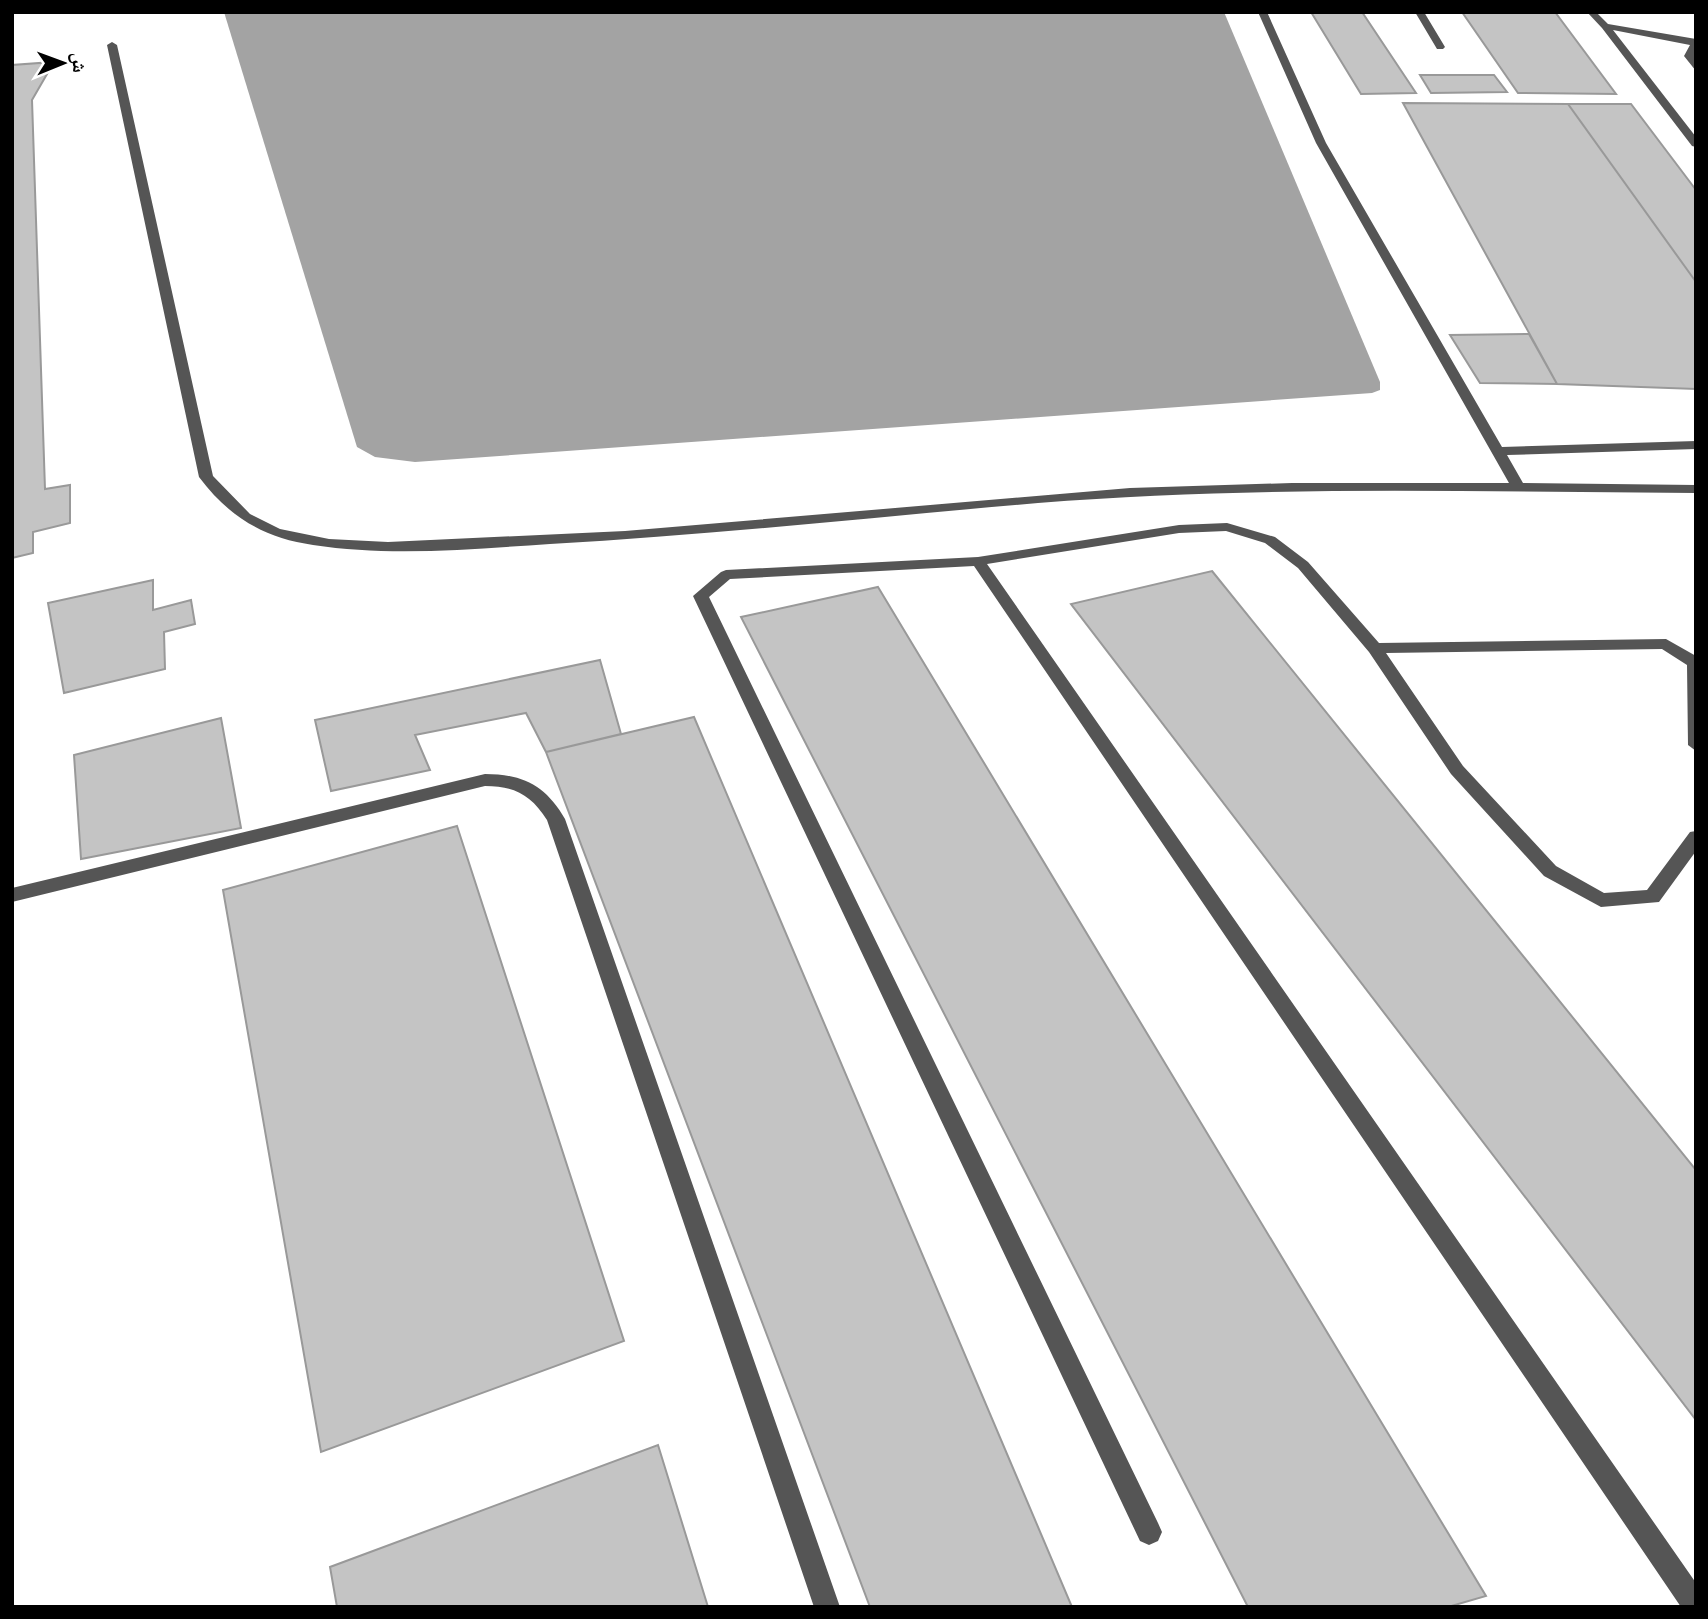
<svg xmlns="http://www.w3.org/2000/svg" width="1708" height="1619" viewBox="0 0 1708 1619" font-family="'Alegreya Sans','Noto Naskh Arabic',sans-serif">
  <style>
    .water { fill: #a3a3a3 }
    .building { fill: #c4c4c4; stroke: #999; stroke-width: 2 }
    .lines { fill: none; stroke-linecap: round; stroke-linejoin: round }
    .minor { fill: #555; fill-rule: evenodd }
  </style>
  <rect width="100%" height="100%" fill="#fff"/>
  <path class="water" d="M224,12h1000l156,370v8l-8,3 -957,69 -40,-5 -18,-10z"/>
  <path class="building" d="M1311,12h51l54,81 -55,1z
    M1462,12h93l61,82 -98,-1z
    M54,62l-22,38 13,389 25,-4v38l-37,9v21l-21,5v-493z
    M1420,75h74l13,17 -76,1z
    M1403,103l165,1 128,178v107l-139,-5z
    M1568,104h63l65,86v92z
    M1529,334l28,50 -77,-1 -30,-48z
    M1212,571l484,599v250l-625,-816z
    M153,580v30l38,-10 4,24 -31,8 1,37 -101,24 -16,-90z
    M878,587l608,1009 -38,11h-200l-507,-990z
    M600,660l21,74 -75,18 -20,-39 -111,22 15,35 -99,21 -16,-71z
    M694,717l378,890h-202l-324,-855z
    M221,718l20,110 -160,31 -7,-104z
    M457,826l167,515 -303,111 -98,-562z
    M658,1445l50,162h-371l-7,-40z"/>
  <g class="lines">
    <path class="minor" d="M1258,12h9l59,131 176,304 194,-6v8l-189,6 16,28 173,2v8c-219,-1 -439,-8 -658,10 -163,14 -325,32 -488,41 -78,5 -159,13 -237,1 -49,-7 -84,-28 -114,-68l-92,-432 5,-3 5,3 96,431 37,38 30,15 49,10 59,3 237,-11 505,-43 162,-5h217l-193,-340z
      M1415,12h9l21,35 -2,2h-6z
      M1587,12h9l12,12 88,15v32l-12,-15 6,-11 -77,-15 83,107v10l-4,-1 -90,-118z
      M1227,523l48,14 33,25 71,81 287,-4 30,17v95l-8,-6 -1,-80 -25,-16 -276,4 77,113 93,100 48,27 43,-3 43,-58 6,-1v20l-37,51 -58,5 -57,-31 -93,-102 -82,-122 -71,-84 -33,-25 -39,-12 -47,2 -192,31 709,1019v24h-15l-707,-1041 -244,13 -21,18 449,926 4,9 -4,9 -9,4 -9,-4 -447,-945 28,-24 5,-2 252,-13 201,-32z
      M485,774c38,0 61,12 80,45l275,788h-26l-267,-787c-16,-25 -32,-34 -62,-34l-473,116v-14z"/>
  </g>
  <rect width="1708" height="1619" fill="none" stroke="#000000" stroke-width="28"/>
  <g transform="translate(63 63) rotate(89)" stroke="#ffffff" stroke-width="5" paint-order="stroke">
  <path d="M0-5L12 26L0 18L-12 26Z" fill="#000000"/>
  <text y="-10" font-size="19" font-weight="bold" text-anchor="middle" fill="#000000">ش</text>
  </g>
</svg>
